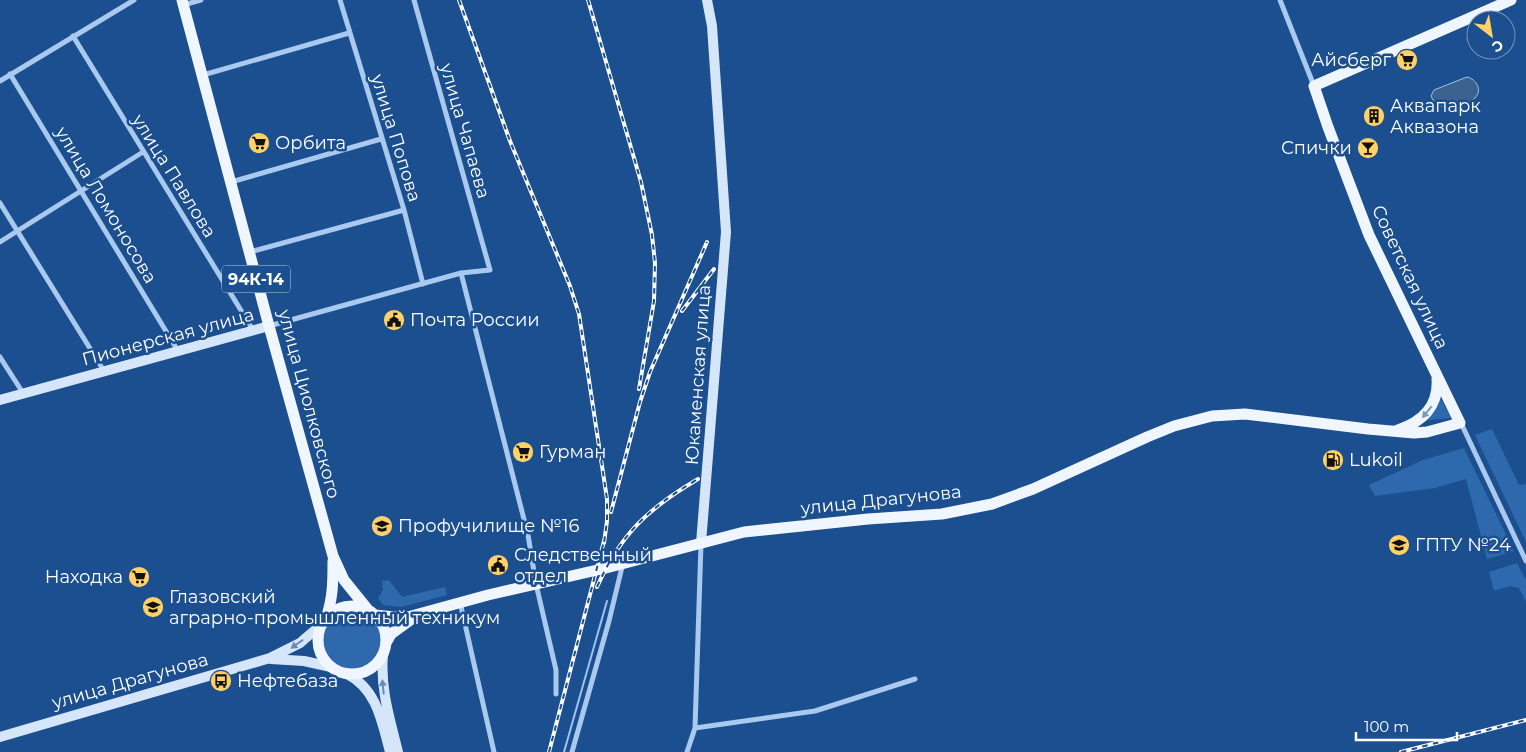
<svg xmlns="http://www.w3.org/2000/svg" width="1526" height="752" viewBox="0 0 1526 752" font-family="Montserrat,sans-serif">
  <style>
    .green { fill: #2e69ad }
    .water { fill: #3c6290; stroke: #9cc4f0 }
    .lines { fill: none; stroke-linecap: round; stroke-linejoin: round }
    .stream { stroke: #9cc4f0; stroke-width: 2 }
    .street { stroke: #a9c9ee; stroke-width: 5 }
    .secondary { stroke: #d6e6fa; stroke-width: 10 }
    .primary { stroke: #f0f6ff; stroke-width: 11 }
    .rail-casing { stroke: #fff; stroke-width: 4 }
    .rail { stroke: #1b4f8f; stroke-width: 2; stroke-dasharray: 5.5; stroke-linecap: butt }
    .oneway { fill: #7b9ac1 }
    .oneway2 { fill: #668bba }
    .labels { text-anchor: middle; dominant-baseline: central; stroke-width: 5; stroke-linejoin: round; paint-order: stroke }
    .shield { fill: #1b4f8f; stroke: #bbcadd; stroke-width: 1 }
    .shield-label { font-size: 16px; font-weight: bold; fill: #fff }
    .poi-label { font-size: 18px; fill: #fff; stroke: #1b4f8f; text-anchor: start }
    .street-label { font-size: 18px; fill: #fff; stroke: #1b4f8f }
  </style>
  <rect width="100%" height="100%" fill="#1b4f8f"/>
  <path class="green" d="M1439,396l12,22 -30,3z
    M1492,429l27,56 7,-1v58l-51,-107z
    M1464,448l50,103 -27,8 -21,-80 -31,9 -60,8 -6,-11 54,-25z
    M1517,563l9,17v22l-7,-14 -9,-2 -16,5 -5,-19z
    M389,580l13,17 43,-10 2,8 -46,12 -18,-2 -5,-7 5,-8 -1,-9z
    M322 641a30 30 0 1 1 60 0a30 30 0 1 1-60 0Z"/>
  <path class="water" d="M1467,77c9,2 16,13 8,21 -7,7 -27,13 -37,7 -4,-2 -5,-5 -7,-9l3,-6z"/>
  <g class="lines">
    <path class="stream" d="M564,752l43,-151"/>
    <path class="street" d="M340,0l64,210 19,74
      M1280,0l34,86
      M183,5l18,-5
      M73,36l180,294
      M10,74l168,277
      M203,75l146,-42
      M0,81l134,-81
      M231,182l150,-43
      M0,203l104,168
      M0,242l143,-90
      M250,252l154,-42
      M461,273l67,262 8,49 20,86v24
      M269,326l192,-53 29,-3 -76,-270
      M0,357l23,36
      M1461,423l65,138
      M460,602l34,150
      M695,728l120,-17 100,-32
      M572,752l37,-131 14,-58
      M687,752l8,-24 6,-184"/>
    <path class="secondary" d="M0,400l269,-74
      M701,543l25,-311 -14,-206 -5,-26
      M383,655c-3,34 7,64 15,97
      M271,659l33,2 27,6
      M347,674c30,15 35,48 43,78
      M0,737l270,-79 30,-15 22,-19"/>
    <path class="primary" d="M182,0l87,326 64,230 11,24 25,31
      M1398,430c24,-8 41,-24 39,-51
      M318 640a34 34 0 1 1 68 0a34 34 0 1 1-68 0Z
      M375,615l29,3 84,-23 118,-27 138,-36 124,-13 74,-5 50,-10 41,-15 114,-52 27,-11 38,-10 33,-2 123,15 46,4 13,-1 33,-9 -91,-188 -41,-108 -14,-41 197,-86
      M326,618c7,-19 7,-37 7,-57
      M386,643l5,-9 22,-16"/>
    <g class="rail-casing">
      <path id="rail" d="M459,0l51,141 60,145 9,28 28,185v22l-3,22
        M588,0l53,182 11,53 3,28 -1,38 -15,88
        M682,311l32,-42
        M611,512l29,-110 10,-30 57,-130
        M597,587c24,-54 52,-79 101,-108
        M549,752l56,-215
        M1401,752l125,-32"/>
    </g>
    <use href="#rail" class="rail"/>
  </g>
  <defs><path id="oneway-solid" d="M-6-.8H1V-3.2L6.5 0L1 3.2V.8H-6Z" transform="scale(1.25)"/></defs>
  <use class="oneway" href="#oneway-solid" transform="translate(1427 412) rotate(129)"/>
  <g class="oneway2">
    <use href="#oneway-solid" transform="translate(297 644) rotate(145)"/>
    <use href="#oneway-solid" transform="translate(383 687) rotate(-96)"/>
  </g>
  <defs>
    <g id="supermarket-disc" transform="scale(1.125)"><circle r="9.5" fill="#ffd166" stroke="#1b4f8f"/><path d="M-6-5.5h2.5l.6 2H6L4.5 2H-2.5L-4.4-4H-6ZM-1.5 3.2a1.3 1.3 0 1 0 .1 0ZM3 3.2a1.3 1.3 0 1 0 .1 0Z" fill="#111"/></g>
    <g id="building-disc" transform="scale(1.125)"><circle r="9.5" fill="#ffd166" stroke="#1b4f8f"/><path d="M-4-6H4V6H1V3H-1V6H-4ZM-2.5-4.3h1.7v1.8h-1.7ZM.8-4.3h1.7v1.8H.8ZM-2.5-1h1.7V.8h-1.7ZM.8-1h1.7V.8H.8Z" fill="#111"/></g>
    <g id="bar-disc" transform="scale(1.125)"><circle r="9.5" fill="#ffd166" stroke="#1b4f8f"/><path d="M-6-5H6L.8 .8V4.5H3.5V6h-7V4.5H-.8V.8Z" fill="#111"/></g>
    <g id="civic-disc" transform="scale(1.125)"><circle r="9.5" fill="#ffd166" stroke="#1b4f8f"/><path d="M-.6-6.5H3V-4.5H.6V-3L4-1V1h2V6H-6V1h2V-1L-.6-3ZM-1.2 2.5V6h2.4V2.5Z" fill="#111"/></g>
    <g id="fuel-disc" transform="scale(1.125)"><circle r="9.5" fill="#ffd166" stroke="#1b4f8f"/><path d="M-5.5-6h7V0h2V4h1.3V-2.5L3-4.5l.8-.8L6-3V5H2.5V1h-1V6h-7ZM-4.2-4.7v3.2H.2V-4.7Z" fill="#111"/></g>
    <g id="university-disc" transform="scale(1.125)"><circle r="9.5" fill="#ffd166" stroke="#1b4f8f"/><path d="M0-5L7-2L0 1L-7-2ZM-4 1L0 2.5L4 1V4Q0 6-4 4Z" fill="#111"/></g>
    <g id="bus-disc" transform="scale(1.125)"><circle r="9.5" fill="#ffd166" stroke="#1b4f8f"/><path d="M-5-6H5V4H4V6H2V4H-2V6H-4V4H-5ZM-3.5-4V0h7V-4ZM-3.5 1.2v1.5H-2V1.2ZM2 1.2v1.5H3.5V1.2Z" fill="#111"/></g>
  </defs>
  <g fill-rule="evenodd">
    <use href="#supermarket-disc" x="1407" y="60"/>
    <use href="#building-disc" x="1374" y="116"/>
    <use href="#supermarket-disc" x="259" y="143"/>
    <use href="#bar-disc" x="1368" y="148"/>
    <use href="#civic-disc" x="394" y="320"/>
    <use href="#supermarket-disc" x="523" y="452"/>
    <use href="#fuel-disc" x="1333" y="460"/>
    <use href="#university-disc" x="382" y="526"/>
    <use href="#university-disc" x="1399" y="545"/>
    <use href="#civic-disc" x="498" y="565"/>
    <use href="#supermarket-disc" x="139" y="577"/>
    <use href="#university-disc" x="153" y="607"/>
    <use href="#bus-disc" x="221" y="681"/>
  </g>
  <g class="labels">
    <rect class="shield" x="222" y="265.5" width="68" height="27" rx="4"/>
    <g class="shield-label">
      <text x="256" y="279">94К-14</text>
    </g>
    <g class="poi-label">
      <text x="1391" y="60" text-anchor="end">Айсберг</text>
      <text x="1390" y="106">Аквапарк<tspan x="1390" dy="21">Аквазона</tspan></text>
      <text x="275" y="143">Орбита</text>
      <text x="1352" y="148" text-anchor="end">Спички</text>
      <text x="410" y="320">Почта России</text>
      <text x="539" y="452">Гурман</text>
      <text x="1349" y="460">Lukoil</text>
      <text x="398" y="526">Профучилище №16</text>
      <text x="1415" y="545">ГПТУ №24</text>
      <text x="514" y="555">Следственный<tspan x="514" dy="21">отдел</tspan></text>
      <text x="123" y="577" text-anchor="end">Находка</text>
      <text x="169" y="597">Глазовский<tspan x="169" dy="21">аграрно-промышленный техникум</tspan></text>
      <text x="237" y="681">Нефтебаза</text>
    </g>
    <g class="street-label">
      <text transform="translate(465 131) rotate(74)">улица Чапаева</text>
      <text transform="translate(396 138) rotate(73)">улица Попова</text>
      <text transform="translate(174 176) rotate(58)">улица Павлова</text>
      <text transform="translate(106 205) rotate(59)">улица Ломоносова</text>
      <text transform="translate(1410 277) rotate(65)">Советская улица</text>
      <text transform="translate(168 337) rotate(-15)">Пионерская улица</text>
      <text transform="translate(698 375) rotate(-86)">Юкаменская улица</text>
      <text transform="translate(309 404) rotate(75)">улица Циолковского</text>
      <text transform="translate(881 500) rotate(-6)">улица Драгунова</text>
      <text transform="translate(130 681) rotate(-16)">улица Драгунова</text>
    </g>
  </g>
  <g transform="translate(1491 35) rotate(149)"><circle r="24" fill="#1b4f8f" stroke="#7695bc"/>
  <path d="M0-4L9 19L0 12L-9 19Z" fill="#ffd166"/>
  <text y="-8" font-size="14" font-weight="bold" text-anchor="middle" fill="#ffffff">С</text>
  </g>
  <path d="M1356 732v8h101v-8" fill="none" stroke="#ffffff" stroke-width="2.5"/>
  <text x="1364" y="732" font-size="15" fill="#ffffff" stroke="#1b4f8f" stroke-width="4" paint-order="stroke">100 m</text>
</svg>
